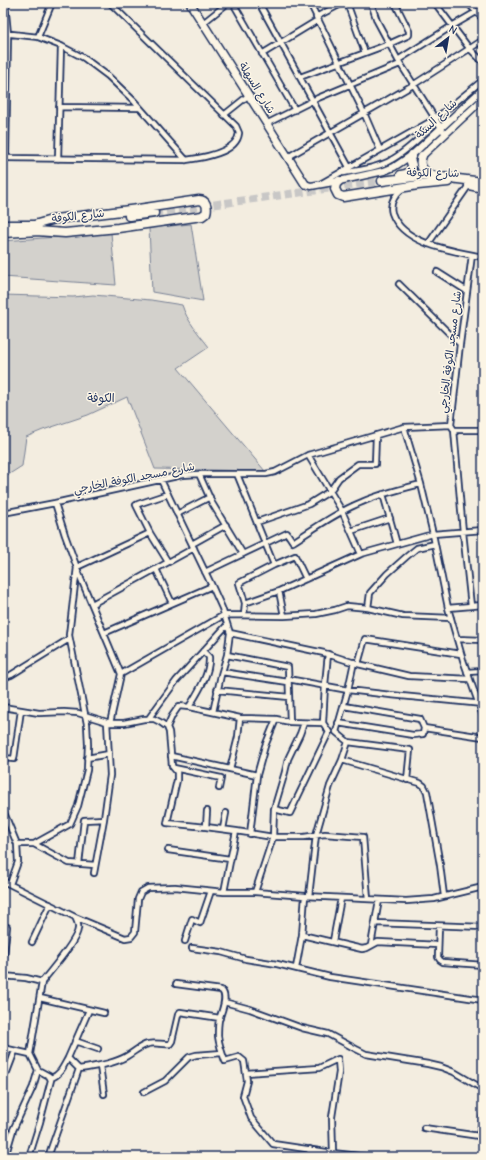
<svg xmlns="http://www.w3.org/2000/svg" width="486" height="1160" viewBox="0 0 486 1160" font-family="'Comic Neue','Playpen Sans Arabic',sans-serif">
  <style>
    .green { fill: #d3d1cc; stroke: #778095 }
    .lines { fill: none; stroke-linecap: round; stroke-linejoin: round }
    .trunk-tunnel { stroke: #c8c7c6; stroke-width: 8; stroke-dasharray: 8 4; stroke-linecap: butt }
    .minor-casing { stroke: #1b2f5e; stroke-width: 8 }
    .tertiary-casing { stroke: #1b2f5e; stroke-width: 9 }
    .secondary-casing { stroke: #1b2f5e; stroke-width: 10 }
    .trunk-casing { stroke: #1b2f5e; stroke-width: 11 }
    .minor { stroke: #fcf5e5; stroke-width: 4.5 }
    .tertiary { stroke: #fcf5e5; stroke-width: 6 }
    .secondary { stroke: #fcf5e5; stroke-width: 7 }
    .trunk { stroke: #fcf5e5; stroke-width: 8 }
    .labels { text-anchor: middle; dominant-baseline: central; stroke-width: 3; stroke-linejoin: round; paint-order: stroke }
    .street-label { font-size: 11px; fill: #1b2f5e; stroke: #fcf5e5 }
    .neighbourhood-label { font-size: 12px; fill: #1b2f5e; stroke: #fcf5e5 }
  </style>
  <rect width="100%" height="100%" fill="#f3ede0"/>
  <filter id="ink" filterUnits="userSpaceOnUse"><feTurbulence type="fractalNoise" baseFrequency=".025" numOctaves="2"/><feDisplacementMap in="SourceGraphic" scale="8" xChannelSelector="R" yChannelSelector="G"/><feConvolveMatrix kernelMatrix="1 2 1 2 8 2 1 2 1" color-interpolation-filters="sRGB"/></filter>
  <g filter="url(#ink)">
    <path class="green" d="M191,224l12,77 -51,-9 -3,-64z
      M111,233l5,52 -113,-8v-36z
      M3,295l70,2 20,-2 58,5 31,5c5,16 17,29 27,42l-31,21 87,103 -110,-2 -28,-72 -39,18 -45,15 -17,7 -4,29 -19,12z"/>
    <g class="lines">
      <path class="trunk-tunnel" d="M154,213l228,-32"/>
      <g class="minor-casing">
        <path id="minor" d="M5,3l3,31 -2,124
          M233,3l62,107
          M259,3l90,164
          M310,3l54,110 16,37
          M347,3l18,50
          M371,3l6,18 21,39 47,74
          M435,3l34,45 14,14
          M468,3l15,16
          M316,17l27,-14
          M203,23l25,-20
          M3,33l35,4 23,9 23,12 24,18 25,24 53,60
          M38,37l14,-34
          M262,54l56,-34
          M398,60l54,-34 31,-18
          M300,77l89,-33 20,-9v-4l-14,-28
          M59,107l81,1
          M224,115l25,-20
          M266,124l52,-26 82,-34
          M288,157l125,-72 70,-45
          M3,158l183,2c16,-2 51,-7 53,-27l-3,-7 -126,-123
          M58,159l3,-113
          M343,173c14,-3 36,-5 48,-13 17,-9 31,-25 46,-38
          M322,183l113,-64 48,-39
          M402,189c-7,6 -13,14 -10,24 11,32 62,38 91,44
          M428,244l41,-59
          M437,272l30,19
          M399,284l61,60
          M451,425l3,5 9,102 8,74
          M451,425l9,-81 12,-89
          M404,427l17,57 12,50 15,74 15,52 20,56
          M454,430h29
          M308,455l34,56 19,43
          M199,474l13,29 31,51
          M237,474l37,91
          M161,480l51,106 10,22 8,25 94,20 34,11 51,12 60,3
          M383,494l14,50
          M55,503l10,32 16,44 40,95
          M3,513l52,-10 127,-28 17,-1h67l9,-2 33,-17 96,-28 47,-2
          M177,514l33,-17
          M257,522l52,-18 21,-13 9,-13 19,-14h17l1,-29
          M351,531l39,-13
          M192,544l34,-19
          M168,562l-18,-29 -14,-28 2,-1 30,-10
          M156,569l16,34
          M205,572l82,-39 6,9c22,-14 44,-30 69,-40 18,-8 39,-13 59,-18
          M279,591l5,25
          M245,603l34,-12 82,-37 72,-20 50,-4
          M92,604l102,-56
          M368,608l2,-15 17,-19 19,-17 11,-9 18,-4
          M448,608l35,-3
          M244,615l1,-12 -6,-20 35,-18 21,-9 11,23
          M104,633l108,-47
          M457,639l26,1
          M227,655l61,12 2,55
          M358,664l7,-25 96,15
          M222,672l66,10
          M467,672l16,-1
          M3,678l8,-3 58,-36
          M288,679l60,11 43,5 92,9
          M217,690l72,7
          M344,706l76,13 4,9 59,9
          M3,707l36,6 25,-1 14,1 32,10h14l20,-4h10l6,3 7,5 2,5 3,34 5,6v8l-10,43 39,4 30,4 -12,61
          M189,707c9,-15 21,-33 20,-50l-6,-6
          M213,712l8,-37 6,-20 3,-22
          M149,718l27,-37 51,-56
          M110,723l11,-49 103,-59 60,1 32,-2 19,-4 12,-4 21,2 35,8 48,2
          M338,723l75,12 10,-1 1,-6
          M167,727l5,-11 7,-10 10,1 51,11 36,1 14,3 33,1
          M348,742l62,8 -3,30
          M171,756l86,19
          M3,758l11,1 7,-49
          M87,758l22,-4
          M342,760l6,-18 -12,-10 12,-42 6,-28
          M174,768l47,10 -2,10
          M230,769l8,-32 2,-19
          M274,809l16,4 39,-81 -6,-9 2,-38 3,-31
          M3,810l14,34 1,18 -8,22
          M206,827l1,-16
          M223,829l3,-16
          M236,831l37,6h31l21,-3 38,3 5,62
          M250,834l7,-59 8,-29 11,-27
          M17,844h17l36,-20 8,-18 9,-36 1,-25 -1,-21 -18,-89 8,-68 73,-34
          M34,844l35,19 26,2
          M168,850l62,9
          M79,864l5,-44 20,-1
          M94,873l10,-54 6,-44 -3,-53
          M3,881l72,36 50,21 6,-1 4,-5 3,-33 3,-7 7,-4 27,-1 49,5h31l50,4 101,5 28,-2 49,-12
          M255,892l18,-55 1,-28 11,-37 3,-13 12,-25 4,-11
          M309,896l7,-61 14,-49 12,-26 78,23 4,3 3,6 13,73 4,31
          M375,923l108,4
          M439,926l-1,31 2,3 3,2 40,3
          M302,935l60,14 5,-1 11,-6 60,3
          M185,941l7,-22 8,4 11,-32
          M333,941l8,-43
          M32,942l18,-38
          M371,945l8,-45
          M192,948l29,4 25,7 31,5 53,13 153,23
          M3,963l4,-36
          M296,968l6,-33 3,-39
          M3,976l23,2 16,4 -12,72 -27,-6
          M42,982c8,-11 35,-41 36,-53 1,-4 -1,-8 -3,-12
          M176,984l45,6c8,6 0,22 -2,30 -1,5 -1,11 -1,16 1,8 4,17 7,25l14,-4 5,4 3,20 -4,15 8,22 22,26 60,9 -1,-36 7,-45 -1,-13 -19,9 -73,5
          M40,998l64,15
          M224,1002l26,7 52,19 26,6 28,15 10,5 62,10 13,3 13,5 29,17
          M89,1010l-21,48 11,11c14,-2 35,-5 48,-13 7,-4 13,-10 21,-12 7,-2 15,1 22,0l2,-3 6,-26 2,-3 40,6
          M75,1041l23,8
          M100,1066l4,28
          M7,1072l8,-21
          M51,1078c9,-3 12,-11 17,-20
          M144,1092l21,-11 24,-24 7,-2 26,-2
          M483,1115l-4,21 4,1
          M424,1128l55,8
          M5,1157l8,-27 20,-43 5,-17
          M29,1157l11,-35 11,-42 -2,-4 -11,-6 -8,-16
          M48,1157l31,-88
          M309,1157l1,-8
          M333,1157v-4l35,4"/>
      </g>
      <g class="tertiary-casing">
        <path id="tertiary" d="M422,156l61,-57
          M305,184l6,2 28,-5 45,-10 10,-4 18,-12 71,-66"/>
      </g>
      <g class="secondary-casing">
        <path id="secondary" d="M190,3l115,181"/>
      </g>
      <g class="trunk-casing">
        <path id="trunk" d="M422,156c-4,10 1,15 10,20
          M401,175l5,-1 5,-4 1,-5 -2,-6 2,-4
          M339,181l-3,3 -1,5 3,6 5,2 75,-12 30,-3
          M382,181l39,-5h12l50,6
          M469,185l14,3
          M129,216l25,-3
          M3,225h35
          M34,225l21,-6 83,-10 61,-9c7,0 9,7 7,13l-4,3 -84,12 -53,5 -29,-2
          M3,233l37,-2"/>
      </g>
      <use href="#minor" class="minor"/>
      <use href="#tertiary" class="tertiary"/>
      <use href="#secondary" class="secondary"/>
      <use href="#trunk" class="trunk"/>
    </g>
  </g>
  <g class="labels">
    <g class="street-label">
      <text transform="translate(257 88) rotate(58)">شارع السهلة</text>
      <text transform="translate(436 119) rotate(-43)">شارع السكة</text>
      <text transform="translate(433 173) rotate(1)">شارع الكوفة</text>
      <text transform="translate(78 216) rotate(-6)">شارع الكوفة</text>
      <text transform="translate(450 352) rotate(-83)">شارع مسجد الكوفة الخارجي</text>
      <text transform="translate(134 478) rotate(-11)">شارع مسجد الكوفة الخارجي</text>
    </g>
    <g class="neighbourhood-label">
      <text x="101" y="398">الكوفة</text>
    </g>
  </g>
  <rect width="486" height="1160" fill="none" stroke="#fcf5e5" stroke-width="16"/>
  <rect x="8" y="8" width="470" height="1144" fill="none" stroke="#1b2f5e" stroke-width="1.5" filter="url(#ink)"/>
  <g transform="translate(448 38) rotate(31)" stroke="#fcf5e5" stroke-width="3" paint-order="stroke">
  <path d="M0-3L7 15L0 10L-7 15Z" fill="#1b2f5e"/>
  <text y="-6" font-size="11" font-weight="bold" text-anchor="middle" fill="#1b2f5e">N</text>
  </g>
</svg>
